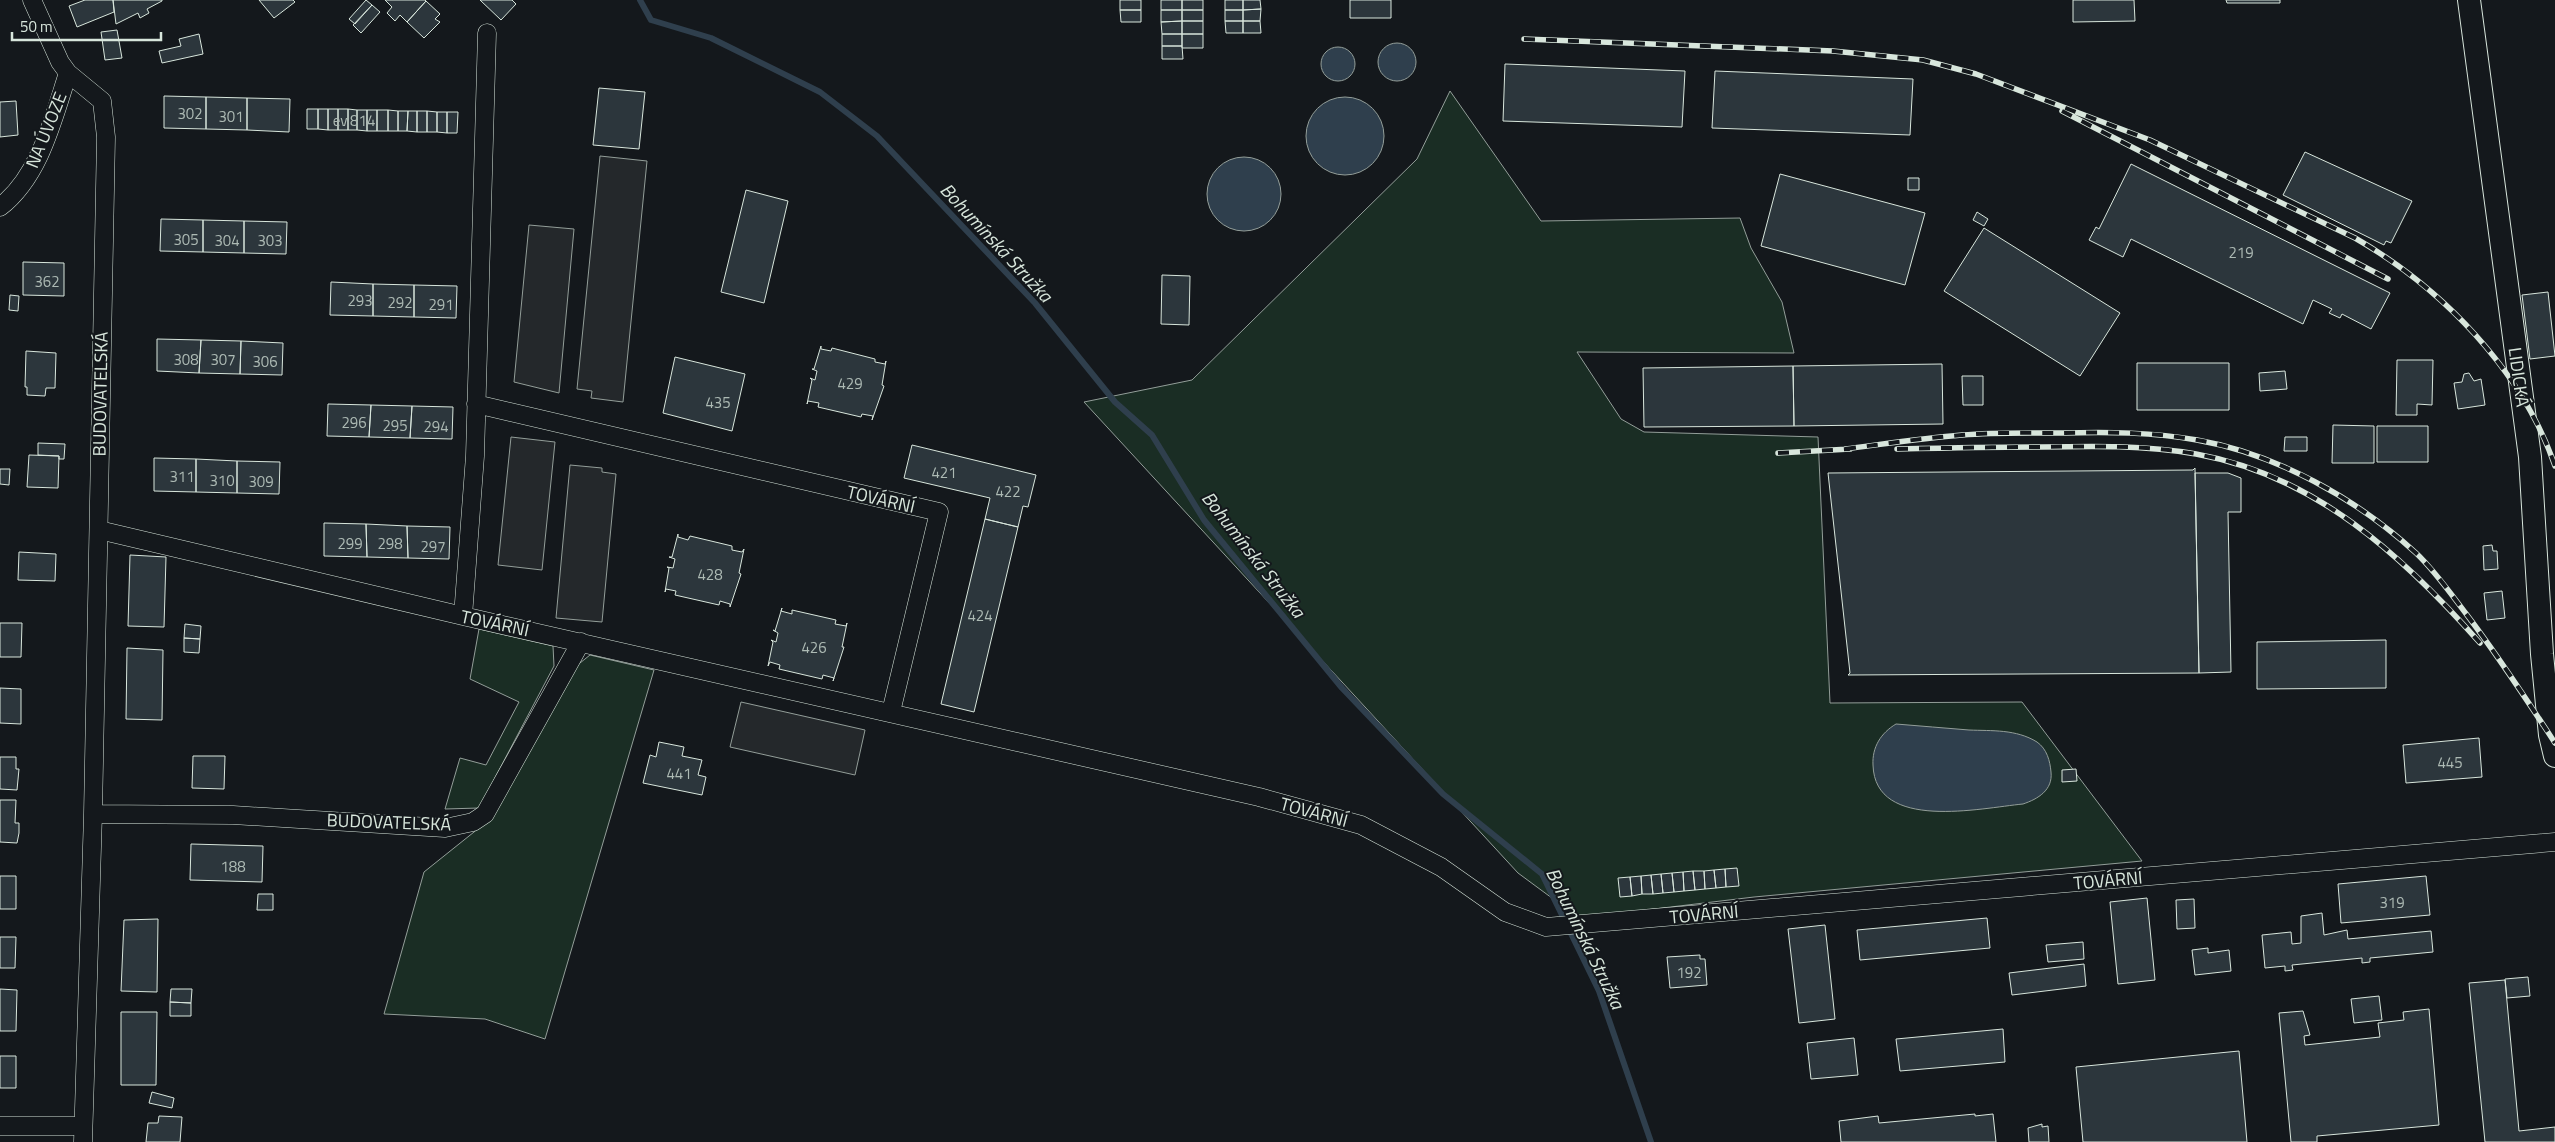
<svg xmlns="http://www.w3.org/2000/svg" width="2555" height="1142" viewBox="0 0 2555 1142" font-family="'Titillium Web',sans-serif">
  <style>
    .green { fill: #1a2d24; stroke: #939e99 }
    .parking { fill: #24282b; stroke: #939e99 }
    .water { fill: #2f3f4d; stroke: #939e99 }
    .lines { fill: none; stroke-linecap: round; stroke-linejoin: round }
    .stream { stroke: #2f3f4d; stroke-width: 6 }
    .building { fill: #2c363c; stroke: #d8e6dc }
    .minor-casing { stroke: #d8e6dc; stroke-width: 19 }
    .tertiary-casing { stroke: #d8e6dc; stroke-width: 24 }
    .minor { stroke: #14181c; stroke-width: 18 }
    .tertiary { stroke: #14181c; stroke-width: 22 }
    .rail-casing { stroke: #d8e6dc; stroke-width: 5.5 }
    .rail { stroke: #14181c; stroke-width: 4; stroke-dasharray: 11; stroke-linecap: butt }
    .labels { text-anchor: middle; dominant-baseline: central; stroke-width: 4; stroke-linejoin: round; paint-order: stroke }
    .number-label { font-size: 15px; fill: #adbab4 }
    .street-label { font-size: 18px; fill: #d8e6dc; stroke: #14181c }
    .water-label { font-size: 19px; font-style: italic; fill: #d8e6dc; stroke: #14181c }
  </style>
  <rect width="100%" height="100%" fill="#14181c"/>
  <path class="green" d="M1450,91l91,130 199,-3 11,30 31,54 12,51 -217,-1 44,67 23,13 174,5 12,266 192,-1 120,159 -388,36 -175,21 -61,-45 -434,-471 108,-22 225,-221z
    M479,629l74,17 1,20 -75,142 -34,1 15,-51 26,7 33,-63 -49,-23z
    M590,655l64,15 -109,369 -60,-20 -101,-5 40,-142 65,-52 81,-149z"/>
  <path class="parking" d="M600,156l47,5 -24,241 -32,-4 1,-7 -15,-2z
    M529,225l45,4 -15,164 -45,-11z
    M511,437l44,5 -13,128 -44,-5z
    M570,465l32,3v4l14,2 -14,148 -46,-4z
    M741,702l124,28 -10,45 -125,-28z"/>
  <path class="water" d="M1378 62a19 19 0 1 1 38 0a19 19 0 1 1-38 0Z
    M1321 64a17 17 0 1 1 34 0a17 17 0 1 1-34 0Z
    M1306 136a39 39 0 1 1 78 0a39 39 0 1 1-78 0Z
    M1207 194a37 37 0 1 1 74 0a37 37 0 1 1-74 0Z
    M1896,724c24,2 49,4 73,6 23,1 47,-1 68,12 10,7 13,19 14,30 2,18 -13,27 -28,32 -42,4 -148,28 -150,-39 -1,-18 8,-32 23,-41z"/>
  <g class="lines">
    <path class="stream" d="M640,0l11,20 60,18 109,54 57,44 158,167 80,99 37,33 52,85 138,168 101,106 99,80 57,117 52,151"/>
  </g>
  <path class="building" d="M85,0h28l1,12 -37,15 -8,-21z
    M113,0h49v1l-15,8 2,4 -9,5 -2,-5 -22,11z
    M259,0h34l2,2 -21,16z
    M366,0l6,5 -17,19 -6,-5z
    M385,0h40l1,1 -19,21 -7,-7 -5,6 -8,-8 5,-6z
    M480,0h32l4,4 -15,16z
    M1120,0h21v10h-21z
    M1161,0h21v10h-21z
    M1182,0h21v10h-21z
    M1225,0h18v10h-18z
    M1243,0h17l1,9 -18,1z
    M1350,0h41v18h-41z
    M2073,0h61l1,21 -62,1z
    M2226,0h54v3h-53z
    M426,1l14,13 -5,5 5,3 -16,16 -17,-16z
    M372,5l8,7 -19,21 -8,-8z
    M1261,9l-1,12h-17v-11z
    M1120,10h21v12h-20z
    M1161,10h21v11l-21,1z
    M1182,10h21v11h-21z
    M1225,10h18v11h-18z
    M1182,21h21v13h-21z
    M1182,21v13h-20l-1,-12z
    M1225,21h18v12h-17z
    M1243,21h17l1,12h-18z
    M117,30l5,28 -17,2 -4,-28z
    M199,34l4,20 -41,9 -3,-12 22,-5 -2,-7z
    M1162,34h20v12h-20z
    M1182,34h21v14h-21z
    M1162,46h20l1,13h-21z
    M1505,64l180,7 -3,56 -179,-6z
    M1715,71l198,8 -3,56 -198,-7z
    M599,88l46,4 -6,57 -46,-4z
    M164,96l42,1v32l-42,-1z
    M206,97l41,1v32l-41,-1z
    M247,98l43,1 -1,33 -42,-2z
    M16,101l2,34 -18,2v-35z
    M307,109h11v20h-11z
    M318,109h10v21l-10,-1z
    M328,109h10v21h-10z
    M338,109h10v21h-10z
    M348,109l9,1v20h-9z
    M357,110h10v21l-10,-1z
    M367,110h10v21h-10z
    M377,110h11v21h-11z
    M388,110l10,1v20h-10z
    M398,111h10l-1,20h-9z
    M408,111h9v21l-10,-1z
    M417,111h10v21h-10z
    M427,111l10,1v20h-10z
    M437,112h10v21l-10,-1z
    M447,112h11l-1,21h-10z
    M2305,152l107,49 -21,42 -5,-2 -2,4 -101,-50z
    M2131,164l259,129 -19,36 -29,-15 -2,4 -11,-5 3,-4 -19,-9 -10,24 -172,-85 -8,18 -34,-17 7,-13 3,2z
    M1780,174l145,39 -20,72 -144,-39z
    M1908,178h11v12h-11z
    M746,190l42,11 -24,102 -43,-11z
    M1977,212l11,7 -4,7 -11,-6z
    M161,219l42,1v32l-43,-1z
    M203,220l41,1v32l-41,-1z
    M244,221l43,1 -1,32 -42,-1z
    M1984,228l136,85 -40,63 -136,-85z
    M23,262l41,1v33l-41,-1z
    M1162,275l28,1 -1,49 -28,-1z
    M331,282l42,2v32l-43,-1z
    M373,284l41,1v32l-41,-1z
    M414,285l43,1 -1,32 -42,-1z
    M2548,292l7,64 -25,3 -8,-64z
    M10,295l9,1 -1,15 -9,-1z
    M157,339l44,1 -2,33 -42,-2z
    M201,340l40,1 -1,33 -41,-1z
    M241,341l42,2 -1,32 -42,-1z
    M821,346v3l10,2 1,-3 43,11v3l10,2 1,-3 -4,24 2,1 -12,34 1,-4 -11,-2 -1,3 -43,-10 1,-4 -11,-2 -1,3 5,-24 -2,-2 5,2 2,-9 -5,-2h2z
    M26,351l30,2 -1,35h-9l-1,8 -18,-1v-8h-2z
    M675,357l70,17 -13,57 -69,-18z
    M2397,360h36l-1,45 -15,-1v11h-21z
    M2137,363h92v47h-92z
    M1942,364l1,60 -149,2 -1,-60z
    M1793,366l1,60 -150,1 -1,-59z
    M2285,371l2,18 -27,2 -1,-18z
    M2469,373l5,8 7,-2 4,26 -27,4 -4,-26 8,-1 2,-8z
    M1962,376h21v29h-20z
    M328,404l43,1 -2,32 -42,-1z
    M371,405l41,1 -2,32 -41,-1z
    M412,406l41,1 -1,32 -42,-1z
    M2333,425l41,1v37h-42z
    M2377,426h51v36h-51z
    M2285,437h22v14h-23z
    M38,443l27,1 -1,15h-5v-3l-21,-1z
    M912,445l124,30 -8,32 -5,-1 -5,21 -33,-8 5,-21 -86,-20z
    M29,455l30,1 -1,32 -31,-1z
    M154,458l42,1v33l-42,-1z
    M196,459l41,2v32l-41,-1z
    M237,461l43,1 -1,32 -42,-1z
    M2195,468l4,205 -351,2 2,-2 -22,-200 365,-3z
    M0,469h10l-1,16 -9,-1z
    M2195,473h33l13,5v34h-13l3,160 -32,1z
    M985,519l33,8 -44,185 -33,-8z
    M324,523l42,1 1,33 -43,-1z
    M366,524l41,2 1,32 -41,-1z
    M407,526l43,1 -1,32 -41,-1z
    M678,534v3l10,3 2,-4 42,10v4l10,2 2,-3 -5,24 2,1 -11,33v-3l-10,-3 -1,4 -44,-10 1,-4 -10,-2 -1,3 4,-24 -2,-1 6,1 2,-9 -6,-2h3z
    M2492,545l1,6h4l1,18 -14,1 -1,-24z
    M19,552l37,2 -1,27 -37,-1z
    M130,555l36,2 -2,70 -36,-1z
    M2502,591l3,27 -18,2 -3,-27z
    M782,608l-1,3 11,3v-4l44,10 -1,4 11,2 1,-3 -5,24h2l-11,34 1,-3 -11,-3 -1,4 -43,-10 1,-4 -10,-3 -2,4 5,-24 -2,-2 5,2 2,-9 -5,-3 2,1z
    M0,623h22l-1,34h-21z
    M185,624l16,2 -1,13 -16,-1z
    M184,638l16,1 -1,14 -15,-1z
    M2386,640v48l-129,1v-47z
    M127,648l36,2 -1,70 -36,-1z
    M0,688l21,1v35l-21,-1z
    M2479,738l3,39 -76,6 -3,-38z
    M659,742l25,5 -2,9 20,4 -4,15 8,2 -4,18 -59,-12 7,-28 6,2z
    M193,756h32l-1,33 -32,-1z
    M0,757h16v12h3l-2,21 -17,-1z
    M2076,769l1,12 -15,1v-12z
    M0,800h16l-1,23h4v10l-2,10 -17,-1z
    M191,844l72,2 -1,36 -72,-2z
    M1737,868l2,18 -13,1 -1,-18z
    M1725,869l1,18 -10,1 -2,-18z
    M1714,870l2,18 -11,1 -1,-18z
    M1693,871h11l1,18 -10,1z
    M1693,871l2,19 -11,1 -1,-19z
    M1683,872l1,19 -10,1 -2,-19z
    M1672,873l2,19 -11,1 -2,-19z
    M1661,874l2,19 -10,1 -2,-19z
    M1651,875l2,19h-11l-1,-18z
    M0,876h16v33h-16z
    M1641,876l1,18 -10,2 -2,-19z
    M2426,876l4,39 -89,8 -3,-39z
    M1630,877l2,19 -12,1 -2,-19z
    M258,894h15v16h-16z
    M2147,898l8,82 -37,4 -8,-82z
    M2194,899l1,29 -18,1 -1,-29z
    M2322,913l2,22 23,-5 1,9 83,-8 2,21 -63,6v4l-8,1v-5l-70,7 1,5 -8,1v-5l-20,2 -3,-33 29,-3 1,12 9,-1v-27z
    M1987,918l3,30 -130,12 -3,-30z
    M158,919l-1,73 -36,-1 3,-71z
    M1825,925l10,94 -36,4 -11,-94z
    M0,937h16l-1,31h-15z
    M2083,942l1,17 -36,3 -2,-17z
    M2208,948v5l21,-3 2,21 -36,4 -3,-25z
    M1700,955v4h5l2,26 -37,3 -3,-31z
    M2084,964l2,22 -74,9 -3,-22z
    M2528,977l2,19 -23,2 -2,-19z
    M2505,980l14,151 36,-4v15h-70l-16,-159z
    M0,989l17,1 -1,41h-16z
    M171,989h21l-1,14 -21,-1z
    M2379,996l3,24 -28,3 -3,-24z
    M170,1002l21,1v13h-21z
    M2429,1009l10,116 -122,11v6h-26l-12,-129 24,-2 7,24 -6,1 1,9 75,-8 -2,-14 26,-3 -1,-8z
    M121,1012h36l-1,73h-35z
    M2003,1029l2,33 -105,9 -4,-32z
    M1854,1038l4,37 -47,4 -4,-36z
    M2239,1051l8,91h-164l-7,-75z
    M0,1056h16v32h-16z
    M152,1092l22,6 -2,10 -23,-5z
    M1975,1114v2l18,-2 3,28h-155l-2,-21 39,-5 1,7z
    M159,1116l23,1 -2,25h-34l2,-19h10z
    M2042,1124v3l6,-1 1,16h-20l-1,-14z"/>
  <g class="lines">
    <g class="minor-casing">
      <path id="minor" d="M32,0l28,62 8,11 34,28 4,36 -13,677 -10,328
        M0,207c40,-31 53,-88 68,-134
        M476,404l463,108 -48,200
        M99,530l364,86 796,181 102,28 80,42 64,45 41,15 1009,-85
        M463,616l12,-160 12,-423
        M93,814l140,1 212,13 28,-6 12,-8 96,-172
        M0,1126h83"/>
    </g>
    <g class="tertiary-casing">
      <path id="tertiary" d="M2469,0l61,457 12,197 8,81 5,21"/>
    </g>
    <use href="#minor" class="minor"/>
    <use href="#tertiary" class="tertiary"/>
    <g class="rail-casing">
      <path id="rail" d="M1524,39l309,12 90,9 53,14 174,66 205,98c87,50 167,132 200,228
        M2062,111l326,168
        M1845,449c39,-5 78,-11 117,-14 33,-3 68,-2 101,-2 45,-1 90,-1 134,7 80,14 160,59 219,113 19,18 35,41 51,62 31,41 60,85 88,128
        M1897,449c48,-1 96,-2 144,-2 52,-1 104,-2 155,7 119,21 207,102 284,189
        M1778,453l72,-4"/>
    </g>
    <use href="#rail" class="rail"/>
  </g>
  <g class="labels">
    <g class="number-label">
      <text x="190" y="113">302</text>
      <text x="231" y="116">301</text>
      <text x="354" y="120">ev.814</text>
      <text x="186" y="239">305</text>
      <text x="227" y="240">304</text>
      <text x="270" y="240">303</text>
      <text x="2241" y="252">219</text>
      <text x="47" y="281">362</text>
      <text x="360" y="300">293</text>
      <text x="400" y="302">292</text>
      <text x="441" y="304">291</text>
      <text x="186" y="359">308</text>
      <text x="223" y="359">307</text>
      <text x="265" y="361">306</text>
      <text x="850" y="383">429</text>
      <text x="718" y="402">435</text>
      <text x="354" y="422">296</text>
      <text x="395" y="425">295</text>
      <text x="436" y="426">294</text>
      <text x="944" y="472">421</text>
      <text x="182" y="476">311</text>
      <text x="222" y="480">310</text>
      <text x="261" y="481">309</text>
      <text x="1008" y="491">422</text>
      <text x="350" y="543">299</text>
      <text x="390" y="543">298</text>
      <text x="433" y="546">297</text>
      <text x="710" y="574">428</text>
      <text x="980" y="615">424</text>
      <text x="814" y="647">426</text>
      <text x="2450" y="762">445</text>
      <text x="679" y="773">441</text>
      <text x="233" y="866">188</text>
      <text x="2392" y="902">319</text>
      <text x="1689" y="972">192</text>
    </g>
    <g class="street-label">
      <text transform="translate(46 130) rotate(-68)">NA ÚVOZE</text>
      <text transform="translate(2519 377) rotate(82)">LIDICKÁ</text>
      <text transform="translate(100 394) rotate(-89)">BUDOVATELSKÁ</text>
      <text transform="translate(881 499) rotate(13)">TOVÁRNÍ</text>
      <text transform="translate(495 623) rotate(12)">TOVÁRNÍ</text>
      <text transform="translate(1314 812) rotate(15)">TOVÁRNÍ</text>
      <text transform="translate(389 822) rotate(2)">BUDOVATELSKÁ</text>
      <text transform="translate(2108 880) rotate(-5)">TOVÁRNÍ</text>
      <text transform="translate(1704 914) rotate(-5)">TOVÁRNÍ</text>
    </g>
    <g class="water-label">
      <text transform="translate(997 242) rotate(47)">Bohumínská Stružka</text>
      <text transform="translate(1254 554) rotate(52)">Bohumínská Stružka</text>
      <text transform="translate(1586 938) rotate(64)">Bohumínská Stružka</text>
    </g>
  </g>
  <path d="M12 32v8h149v-8" fill="none" stroke="#d8e6dc" stroke-width="2.5"/>
  <text x="20" y="32" font-size="15" fill="#d8e6dc" stroke="#14181c" stroke-width="4" paint-order="stroke">50 m</text>
</svg>
